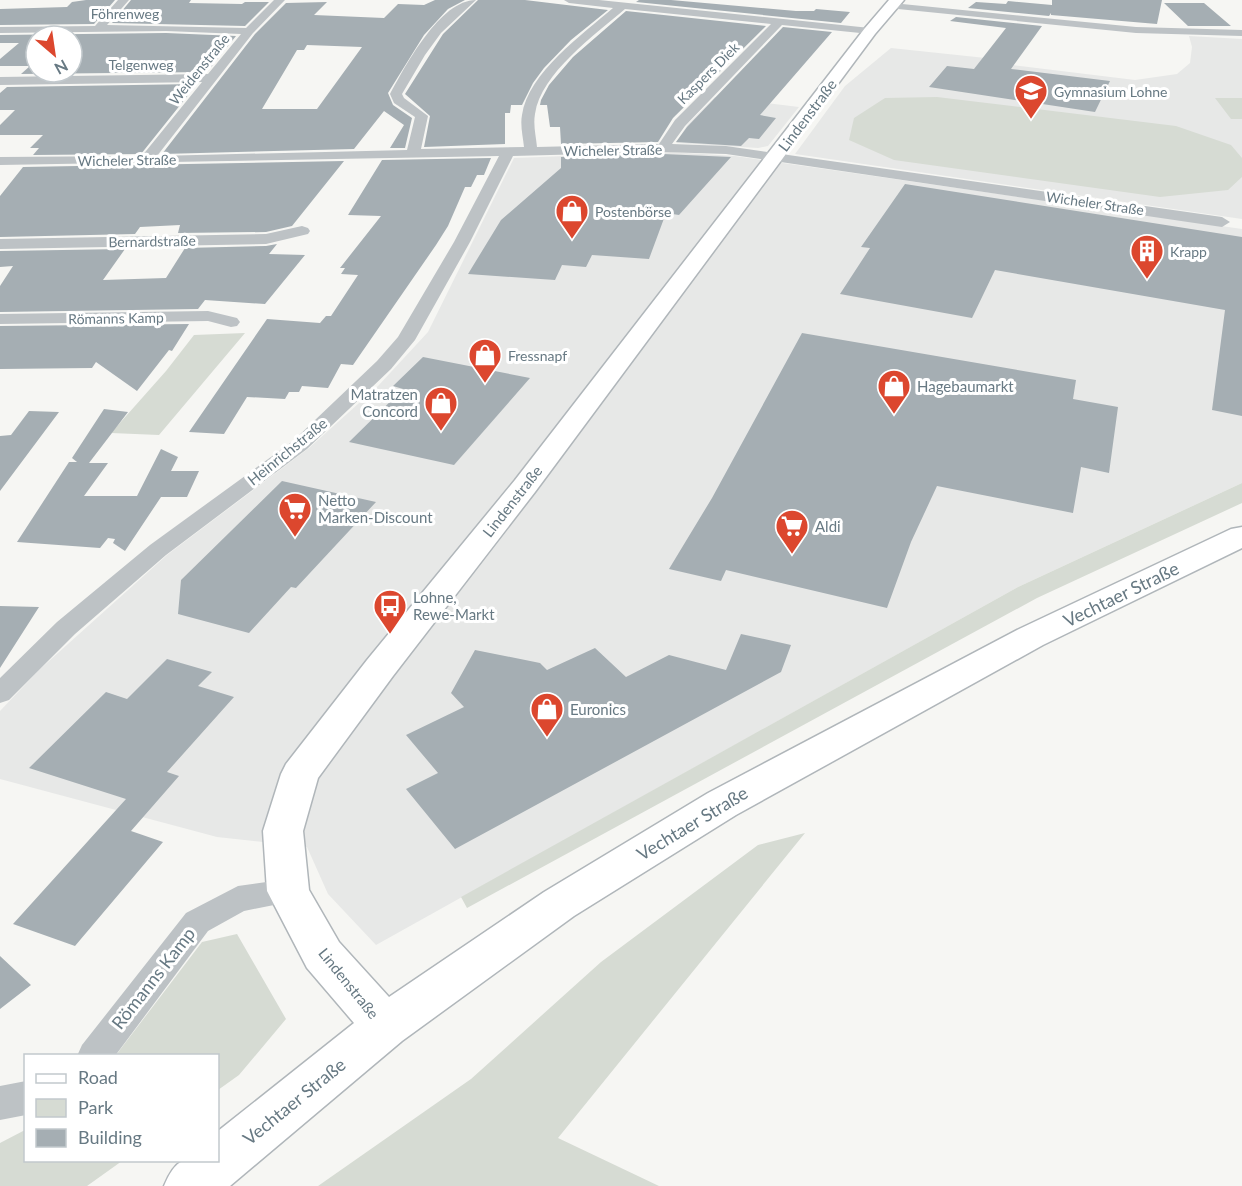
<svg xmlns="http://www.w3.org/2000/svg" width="1242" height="1186" viewBox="0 0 1242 1186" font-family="Lato,sans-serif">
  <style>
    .built { fill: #e7e8e7 }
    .green { fill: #d6dbd3 }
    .building { fill: #a5aeb3; fill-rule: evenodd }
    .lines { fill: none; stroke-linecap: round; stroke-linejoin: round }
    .secondary-casing { stroke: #b0b6ba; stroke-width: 3 }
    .street { fill: #bdc2c5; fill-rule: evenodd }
    .secondary { fill: #fff; fill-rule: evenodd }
    .labels { text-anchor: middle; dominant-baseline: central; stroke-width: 6; stroke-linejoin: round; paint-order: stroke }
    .far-street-label { font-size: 14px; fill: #677983; stroke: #fff }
    .far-poi-label { font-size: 14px; fill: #677983; stroke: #fff; text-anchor: start }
    .street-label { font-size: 15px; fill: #677983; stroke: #fff }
    .poi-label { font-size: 15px; fill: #677983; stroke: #fff; text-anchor: start }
    .near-street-label { font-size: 18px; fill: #677983; stroke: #fff }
  </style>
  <rect width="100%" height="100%" fill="#f6f6f3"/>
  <path class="built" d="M1189,36l53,3v180l-447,-65 50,-68 46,-38 104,11v4l140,17 42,-6 13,-11 2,-16z
    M715,97l84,10 -31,39 -10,2 -82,-5 12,-19z
    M670,152l65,4 507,73v254l-224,104 -642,358 -48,-51 -21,-47 -90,-10 -217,-58v-68l39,-41 128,-115 142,-107 69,-62 50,-54 86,-174z"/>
  <path class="green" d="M937,97l239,29 55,19 11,13v19l-14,13 -68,7 -266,-37 -45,-20 5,-22 31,-20z
    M1215,98h27v21h-11z
    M245,333l-86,102 -48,-2 55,-62 28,-36z
    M1242,483v20l-205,95 -570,310 -6,-11 557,-310z
    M805,833l-247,305 101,48h-341l153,-107 130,-117 157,-117z
    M237,934l49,85 -47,56 -21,15v-34l-102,-1 86,-113z
    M25,1130l1,30 96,1 -35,25h-87v-43z"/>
  <path class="building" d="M86,0h29l-21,24 -94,1v-16l67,-2 5,-5z
    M131,0h60l-2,3 53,1 3,-2h24l-24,24 -133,-3z
    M435,0h30l-17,9 -24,26 -36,58 5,12 19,13 -7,30h-15l14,-23 -20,-14 -30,38 -192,5 93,-120 31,-31 41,-1 -13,13 70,3 14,-14 26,1zM307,45l55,2 -45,62h-55l35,-59h7z
    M478,0h47l83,10 -37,30 -27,28 -11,15 -11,22h-11l-1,8h-5v31l-81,3 6,-31 -25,-22 38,-60z
    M639,0h32l125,11h18l2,-2 34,3 -9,11 -205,-21z
    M1052,0h110l-5,24 -106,-9v-2l-2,3 -81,-8 8,-6 30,2 2,-3 44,4z
    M1164,3h40l27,23h-43z
    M626,11l140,15 -93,92 -15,24 -97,2 -1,-17h-10l-3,-22h-7l1,-5 8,-15 24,-28z
    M956,17l86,9 -31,43 99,12 -15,31 -166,-25 18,-21 27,3 32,-41 -56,-7z
    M783,27l49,5 -72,83 16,3 -17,21 -10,-1 -8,8 -65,-4 11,-15z
    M166,33l70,3 -29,36 -186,2 9,-8h-30v-7l19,-16h-19v-8zM36,36h36v36h-36z
    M197,84l-56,70 -108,1 6,-7h-9l13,-13h-43v-10l15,-15h-15v-17l7,-6z
    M663,154l68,3 -52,58 -13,-2 -17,46 -57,-4 -6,12 -24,-2 -7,15 -87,-6 33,-54 60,-52v-11z
    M491,158l-7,17h-7l-6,12h-6l-17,39 -12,19 -83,120 -12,-1 -13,24 -26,-2 -3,6h-10l-4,7 -38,-2 -23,37 -35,-2 78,-113 53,4 6,-7h5l27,-41 -17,-1 4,-6h-5l41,-52 -33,-1 34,-55z
    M344,161l-52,65 -26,6 -88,1 2,-8 -40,2 -5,7 -135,3v-41l23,-29z
    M905,184l337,53v179l-30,-6 13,-100 -230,-40 -23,48 -132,-24 30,-46 -9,-1z
    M277,244l-8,10 36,1 -40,49 -60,-4 -7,9 -198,3v-26l13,-20 -13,1v-16l125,-2 -22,31 63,-2 19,-30 81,-2z
    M189,324l-17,27 -3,-1 -32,41 -41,-29 -4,6 -92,1v-43z
    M802,333l274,47 -3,19 45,8 -9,66 -28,-6 -8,46 -136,-27 -26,56 -24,66 -161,-38 -5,11 -52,-12 43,-71z
    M423,357l107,21 -76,87 -105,-23 54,-53 -10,-3z
    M104,409l24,3 -39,51h19l-24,33h53l24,-47 17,8 -7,14h28l-12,26h-26l-36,54 -12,-8 2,-4 -7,-1 -8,10 -83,-6 52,-80h8l-5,-4z
    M29,411l30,1 -59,79v-55l11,-1z
    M282,481l94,21 -80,86 -5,-1 -42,46 -71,-19 3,-34z
    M0,606l39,1 -39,61z
    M741,634l50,11 -10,27 -326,177 -49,-60 32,-16 -32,-38 58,-28 -13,-14 24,-43 65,13 7,7 48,-22 31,29 43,-22 57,15z
    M167,659l45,13 -14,14 36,11 -67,75 12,4 -48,55 32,11 -88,104 -62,-22 113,-125 -97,-31 77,-76 21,7z
    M0,956l31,29 -31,24z"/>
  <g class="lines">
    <g class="secondary-casing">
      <path id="secondary" d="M889,0h15l-29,34 -340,458 -142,184 -75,102 -15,53 6,59 30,52 50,55 155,-105 164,-99 311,-164 212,-100 11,-2v21l-199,97 -307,170 -162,101 -172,125 -172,145h-66c14,-33 22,-26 54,-26v-29l136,-108 -47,-55 -40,-77 -4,-60 18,-57 5,-10 81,-104 148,-180 350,-452z"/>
    </g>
    <path class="street" d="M118,0h11l-22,25 139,3 28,-28h11l-32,33 -96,123 250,-6 8,-33 -21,-14 -4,-9c16,-29 50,-94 86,-94l-35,33 -16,22 -23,39 2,4 24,18 -7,33 103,-2c-1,-10 -4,-22 -2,-32 6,-42 61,-81 91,-107l-44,-5 -5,-3h35l271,28 6,3 -6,3 -88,-9 -97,101 -13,18 54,2 496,71 8,5 -8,5 -496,-73 -63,-2 -150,4 -43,86 -55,98 -24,29 -84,80 -141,106 -91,79 -66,66 -9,3v-25l57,-56 93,-77 143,-104 84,-80 21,-24 56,-95 45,-86 -499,9v-8l142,-1 60,-74 -202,3v-8l208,-3 33,-40 -75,-3 -166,2v-6l95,-1zM625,9l146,15 -96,96 -16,24 -122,3c-1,-11 -4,-22 -2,-33 6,-41 60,-79 90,-105z
      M892,3l244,24 106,3v6l-106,-3 -248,-25v-4z
      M302,226l6,2 2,3 -2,3 -42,10 -266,5v-10l266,-5z
      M208,311l29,7 3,4 -3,4 -6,1 -23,-6 -208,3v-10z
      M288,879l11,3 4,9 -4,9 -55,11 -36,20 -93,125h-38l5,-11 104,-132 52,-27z
      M26,1081v34l-26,5v-34z"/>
    <use href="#secondary" class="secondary"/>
  </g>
  <defs>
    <g id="school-pin" transform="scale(1.725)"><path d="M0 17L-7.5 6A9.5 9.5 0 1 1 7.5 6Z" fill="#dc472e" stroke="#fff"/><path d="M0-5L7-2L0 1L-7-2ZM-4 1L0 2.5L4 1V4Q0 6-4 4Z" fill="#fff"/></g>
    <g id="shop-pin" transform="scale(1.725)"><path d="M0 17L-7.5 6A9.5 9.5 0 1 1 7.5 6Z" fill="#dc472e" stroke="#fff"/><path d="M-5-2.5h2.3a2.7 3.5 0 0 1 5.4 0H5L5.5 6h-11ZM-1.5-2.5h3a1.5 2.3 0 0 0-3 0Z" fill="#fff"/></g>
    <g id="building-pin" transform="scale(1.725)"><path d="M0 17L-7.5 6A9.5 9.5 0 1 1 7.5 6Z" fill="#dc472e" stroke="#fff"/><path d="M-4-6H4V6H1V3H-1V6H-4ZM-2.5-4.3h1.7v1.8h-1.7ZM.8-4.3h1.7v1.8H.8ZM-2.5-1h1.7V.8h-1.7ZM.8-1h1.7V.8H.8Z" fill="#fff"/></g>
    <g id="supermarket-pin" transform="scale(1.725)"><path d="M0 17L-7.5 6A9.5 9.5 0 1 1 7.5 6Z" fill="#dc472e" stroke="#fff"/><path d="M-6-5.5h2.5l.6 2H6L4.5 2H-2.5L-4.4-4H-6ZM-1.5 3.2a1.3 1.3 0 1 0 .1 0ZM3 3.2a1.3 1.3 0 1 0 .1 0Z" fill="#fff"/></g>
    <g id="bus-pin" transform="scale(1.725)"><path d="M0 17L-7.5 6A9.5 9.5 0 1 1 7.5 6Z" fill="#dc472e" stroke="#fff"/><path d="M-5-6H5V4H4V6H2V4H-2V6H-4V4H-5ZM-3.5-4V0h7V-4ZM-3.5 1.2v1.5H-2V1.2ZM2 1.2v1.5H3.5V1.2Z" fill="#fff"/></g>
  </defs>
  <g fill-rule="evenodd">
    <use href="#school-pin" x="1031" y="91"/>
    <use href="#shop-pin" x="572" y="211"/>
    <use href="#building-pin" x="1147" y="251"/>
    <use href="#shop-pin" x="485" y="355"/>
    <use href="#shop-pin" x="894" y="386"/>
    <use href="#shop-pin" x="441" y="403"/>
    <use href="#supermarket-pin" x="295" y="509"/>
    <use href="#supermarket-pin" x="792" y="526"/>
    <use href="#bus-pin" x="390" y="606"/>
    <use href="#shop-pin" x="547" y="709"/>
  </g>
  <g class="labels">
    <g class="far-street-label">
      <text x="125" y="13">Föhrenweg</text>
      <text x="141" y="64">Telgenweg</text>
      <text transform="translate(199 69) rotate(-51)">Weidenstraße</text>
      <text transform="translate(708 73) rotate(-45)">Kaspers Diek</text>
      <text transform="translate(613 150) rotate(-1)">Wicheler Straße</text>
      <text transform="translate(127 160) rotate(-1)">Wicheler Straße</text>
      <text transform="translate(1095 203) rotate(8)">Wicheler Straße</text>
      <text transform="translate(152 241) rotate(-1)">Bernardstraße</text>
      <text transform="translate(116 318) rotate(-1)">Römanns Kamp</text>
    </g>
    <g class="far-poi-label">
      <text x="1054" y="91">Gymnasium Lohne</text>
      <text x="595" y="211">Postenbörse</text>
      <text x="1170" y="251">Krapp</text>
      <text x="508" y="355">Fressnapf</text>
    </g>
    <g class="street-label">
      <text transform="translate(807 115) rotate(-53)">Lindenstraße</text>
      <text transform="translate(287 451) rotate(-39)">Heinrichstraße</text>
      <text transform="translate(512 501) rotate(-52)">Lindenstraße</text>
      <text transform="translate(349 983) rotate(51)">Lindenstraße</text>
    </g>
    <g class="poi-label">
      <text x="917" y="386">Hagebaumarkt</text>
      <text x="418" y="394" text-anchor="end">Matratzen<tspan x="418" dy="17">Concord</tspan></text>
      <text x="318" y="500">Netto<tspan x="318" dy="17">Marken-Discount</tspan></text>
      <text x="815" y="526">Aldi</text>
      <text x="413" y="597">Lohne,<tspan x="413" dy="17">Rewe-Markt</tspan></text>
      <text x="570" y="709">Euronics</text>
    </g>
    <g class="near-street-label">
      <text transform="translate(1121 594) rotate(-26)">Vechtaer Straße</text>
      <text transform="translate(692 823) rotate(-31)">Vechtaer Straße</text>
      <text transform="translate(153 978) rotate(-52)">Römanns Kamp</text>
      <text transform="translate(294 1101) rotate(-39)">Vechtaer Straße</text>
    </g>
  </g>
  <rect x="24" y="1054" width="195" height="108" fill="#ffffff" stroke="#c2c9cd" stroke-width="1.5"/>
  <rect x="36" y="1074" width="30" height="9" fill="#ffffff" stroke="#c2c9cd" stroke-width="1.5"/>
  <text x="78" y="1084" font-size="18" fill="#677983">Road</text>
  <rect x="36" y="1099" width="30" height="18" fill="#d6dbd3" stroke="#c2c9cd" stroke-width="1.5"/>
  <text x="78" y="1114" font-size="18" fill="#677983">Park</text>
  <rect x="36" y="1129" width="30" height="18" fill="#a5aeb3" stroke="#c2c9cd" stroke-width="1.5"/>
  <text x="78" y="1144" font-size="18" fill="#677983">Building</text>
  <g transform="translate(54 54) rotate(151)"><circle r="28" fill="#ffffff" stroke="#c2c9cd" stroke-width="1.5"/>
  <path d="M0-4.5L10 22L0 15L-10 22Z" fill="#dc472e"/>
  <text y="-9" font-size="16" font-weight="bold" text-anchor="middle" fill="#677983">N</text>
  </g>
</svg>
